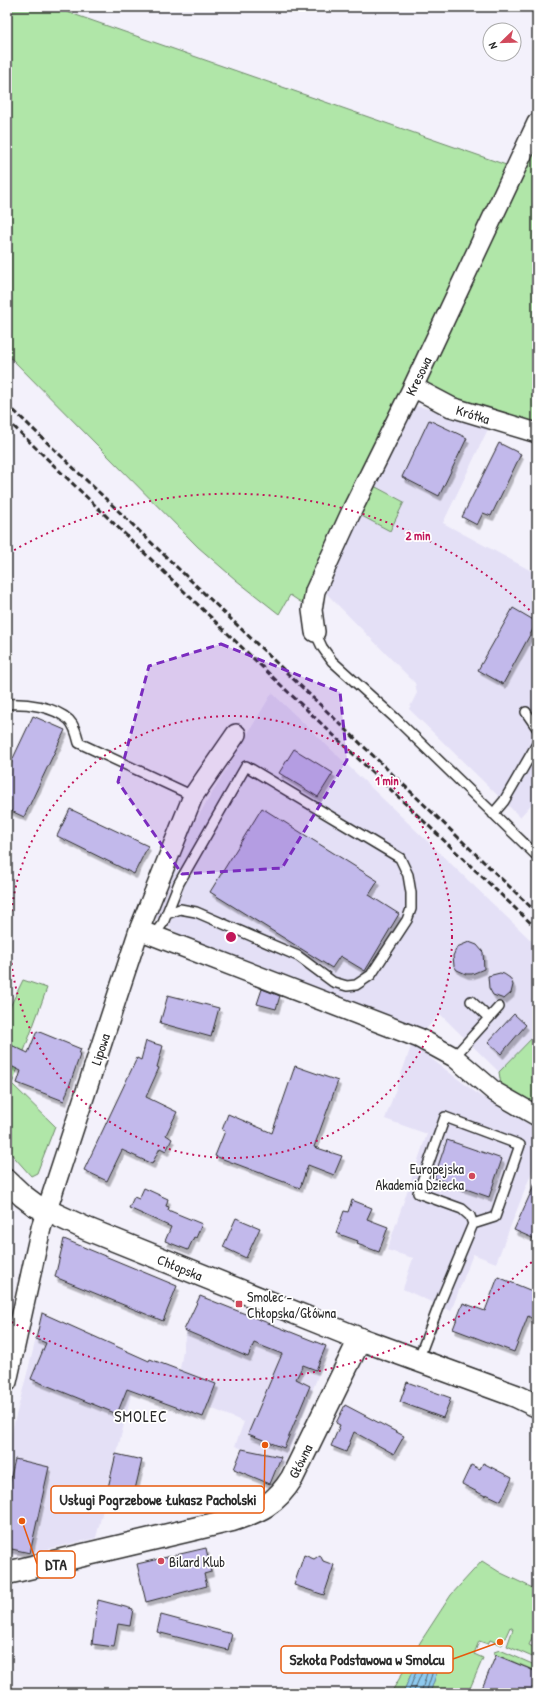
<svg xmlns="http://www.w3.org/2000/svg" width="544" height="1700" viewBox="0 0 544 1700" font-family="'Patrick Hand',sans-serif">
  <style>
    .built { fill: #e4e0f6 }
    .green { fill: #b0e6a8; stroke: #6e886a }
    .water { fill: #8ec9ee; stroke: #668aa0 }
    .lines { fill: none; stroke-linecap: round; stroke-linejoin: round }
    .shore { stroke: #536a79; stroke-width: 1 }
    .building { fill: #c2b9eb; stroke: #2b2b2b; filter: url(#shadow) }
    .lane-casing { stroke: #2b2b2b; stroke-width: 12 }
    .street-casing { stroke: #2b2b2b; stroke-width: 22 }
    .secondary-casing { stroke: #2b2b2b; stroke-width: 25 }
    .lane { stroke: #fff; stroke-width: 9 }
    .street { stroke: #fff; stroke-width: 19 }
    .secondary { stroke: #fff; stroke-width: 22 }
    .rail { stroke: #2b2b2b; stroke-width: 3; stroke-dasharray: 6 3; stroke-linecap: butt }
    .marked { fill: #7b2cbf; fill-opacity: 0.2; stroke: #7b2cbf; stroke-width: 3; stroke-dasharray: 8 5; stroke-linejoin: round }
    .ring { fill: none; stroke: #c2185b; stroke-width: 2; stroke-dasharray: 2 4 }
    .poi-dot { fill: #d1495b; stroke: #fff; stroke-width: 1.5 }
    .labels { text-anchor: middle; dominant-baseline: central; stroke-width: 3.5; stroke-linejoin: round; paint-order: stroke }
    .street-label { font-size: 14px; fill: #2b2b2b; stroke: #fff }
    .poi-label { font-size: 14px; fill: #2b2b2b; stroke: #fff; text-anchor: start }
    .quarter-label { font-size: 16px; letter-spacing: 1px; fill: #2b2b2b; stroke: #fff }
    .centre { fill: #c2185b; stroke: #fff; stroke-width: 2 }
    .ring-label { font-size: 12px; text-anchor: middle; font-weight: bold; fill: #c2185b; stroke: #fff; stroke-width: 3.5; stroke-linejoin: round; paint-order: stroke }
    .leader { fill: none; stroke: #e8590c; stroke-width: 1.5 }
    .callout-dot { fill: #e8590c; stroke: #fff; stroke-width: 1.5 }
    .callout { fill: #fff; stroke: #e8590c; stroke-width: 1.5 }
    .callout-label { font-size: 15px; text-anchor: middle; font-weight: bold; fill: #2b2b2b }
  </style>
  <defs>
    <filter id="shadow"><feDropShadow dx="2.5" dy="4.5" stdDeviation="0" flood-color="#0004"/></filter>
  </defs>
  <rect width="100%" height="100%" fill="#f3f1fb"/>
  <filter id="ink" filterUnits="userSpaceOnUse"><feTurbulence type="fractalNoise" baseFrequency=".025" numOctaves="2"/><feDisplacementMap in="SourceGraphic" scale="8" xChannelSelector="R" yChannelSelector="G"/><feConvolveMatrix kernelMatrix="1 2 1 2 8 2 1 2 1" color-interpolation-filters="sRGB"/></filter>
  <g filter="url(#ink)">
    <path class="built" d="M413,406l9,1 67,20 -46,96 94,51v224l-17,19 -111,-108 8,-16 -2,-10 -92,-93 37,-75 30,15 14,-28 -30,-16z
      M272,693l265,253v87l-38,39 -59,-58 -17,18 -243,-97 -25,-18 35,-87z
      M412,1044l67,51 58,34v30l-41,104 -23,-9 -22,57 -48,-22 10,-31 -26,-8 40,-116 -42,-15z
      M186,1331l62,26 6,-14 28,11 8,-22 39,16 -46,117 -48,-19 9,-24 -69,-29 5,-24z
      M36,1339l99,40 -39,159 -66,15 -23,3v-106z"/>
    <path class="green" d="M7,7h46l456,159 -133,278 -74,159 -12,-8 -11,19 -43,-34 -38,-33 -191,-193z
      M537,140v283l-101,-31 -9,-9v-10z
      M374,486l30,16 -14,29 -30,-16z
      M23,980l24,8 -35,96 43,42 -18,47 -6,3 -24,-27v-136z
      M537,1033v75l-36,-23 -2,-13z
      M482,1561l19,12 36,17v36l-8,19 8,4v10l-30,-13 6,-17 -3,-2 -8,18 -12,-5 -2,4 -9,-3 -5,13 9,4 -15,35h-38l6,-18 -1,-20 -10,-2 -10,12 -12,28h-12l30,-52 30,-46z
      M500,1650l37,16 -1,5 -42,-17v-2z"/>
    <path class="water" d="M425,1653l10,2 1,20 -6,18h-27l12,-28z"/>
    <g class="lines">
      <path class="shore" d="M408,1693l10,-26 9,-9 4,1 1,15 -6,19
        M413,1693l10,-23 2,-1 2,4 -6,20"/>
    </g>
    <path class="building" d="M429,420l38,18 -28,58 -37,-19z
      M499,443l22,11 -30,62 -8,-3 -6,12 -15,-8z
      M513,608l24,14 -34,62 -25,-14z
      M33,716l32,14 -41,87 -17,-8v-38z
      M294,749l39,24 -15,24 -39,-24z
      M262,808l116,73 -9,14 30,19 -34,57 -25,-15 -8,12 -122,-76z
      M70,809l78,37 -14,28 -77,-38z
      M469,942l8,3 6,7 1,17 -12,5h-6l-9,-4 -3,-4 -1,-10 4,-9z
      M500,973l4,1 6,4 3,7 -2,8 -7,6 -11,-4 -4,-7 -1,-12z
      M262,989l18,7 -4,13 -19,-5z
      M168,995l51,13 -8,29 -51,-14z
      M514,1014l12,11 -25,29 -13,-12z
      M37,1031l44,18 -2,5 1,1 -16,46 -47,-18 4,-12 -14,-7v-21l21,10z
      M146,1041l17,5 -6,21 2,1 -13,29 31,15 -11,23 6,4 -6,12 -6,-3 -8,16 -30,-14 -15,31 -23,-11 53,-112 4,2z
      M295,1066l43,15 -24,66 28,9 -8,19 -26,-10 -8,23 -85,-32 10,-25 -3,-1 6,-16 44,19z
      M447,1140l55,19 -13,38 -55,-19z
      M537,1179v61l-23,-10z
      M144,1188l24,11 -2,7 3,1 -1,3 34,14 -6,14 -2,-1 -6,13 -23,-9 6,-14 -42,-19 5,-11 5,2z
      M352,1200l20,8 -5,11 21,8 -9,25 -22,-8 1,-3 -22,-8 8,-22 4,1z
      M236,1218l24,10 -14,30 -23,-11z
      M64,1239l113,47 -14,35 -108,-44z
      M498,1277l39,16v29l-9,-6 -14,36 -61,-23 10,-26 22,8z
      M200,1296l126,50 -10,24 -13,-5 -7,14 14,7 -26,62 -36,-14 34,-80 -28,-11 -6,14 -64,-27z
      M42,1313l107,48 1,-2 66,25 -13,33 -76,-28 -10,25 -86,-35 15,-36 -10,-4z
      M407,1382l44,16 -8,20 -43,-16z
      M345,1405l59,31 -10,18 -40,-22 -8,20 -15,-6 9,-21 -4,-2z
      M242,1449l39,8 -11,27 -36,-15z
      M116,1454l26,6 -9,38 -26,-6z
      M15,1459l34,8 -19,86 -23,-5v-54z
      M483,1463l29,15 -11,23 -15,-7 -1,2 -23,-12 9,-19 9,4z
      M206,1548l5,24 -7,2 3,12 -61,16 -9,-38z
      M304,1555l10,4 6,-4 3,6 11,4 -10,30 -30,-10z
      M98,1600l35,9 -3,17 -12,-2 -4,23 -22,-3z
      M161,1615l71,19 -4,16 -71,-18z
      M496,1655l41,17v21h-57z"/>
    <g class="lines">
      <g class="lane-casing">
        <path id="lane" d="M315,632l7,15 10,14 63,57 142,138
          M7,704c20,-1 46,2 62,16 6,6 8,15 10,23l114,53
          M526,712l11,16
          M493,814l11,-13 33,-57
          M153,936l10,-13 16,-40 67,-117 154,92 8,17 3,18v16l-4,11 -36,55 -15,10 -9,1 -14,-4 -35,-26 -102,-44 -16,-3 -13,5
          M471,1001l18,17
          M454,1057l45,-50
          M7,1325l12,2
          M418,1360l21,-55 34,-81 -3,-8 -8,-7 -44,-16 27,-76 75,28 -25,72 -22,7"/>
      </g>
      <g class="street-casing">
        <path id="street" d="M413,387l38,20 86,26
          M315,632l-3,-22 3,-19 38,-83 60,-121 124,-264
          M139,930l280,108 35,19 41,35 42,24
          M7,1382l34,-154 98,-298 54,-134 43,-62"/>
      </g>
      <g class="secondary-casing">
        <path id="secondary" d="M7,1181l16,15 12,9 52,24 273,110 156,57 21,10
          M7,1573l225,-53c28,-9 44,-16 60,-42l68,-139"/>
      </g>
      <use href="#lane" class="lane"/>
      <use href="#street" class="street"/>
      <use href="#secondary" class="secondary"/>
      <path class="rail" d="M7,404l530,509
        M7,420l278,269 252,240"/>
    </g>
  </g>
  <path class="marked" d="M221,644l119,48 7,68 -65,108 -100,6 -64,-92 31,-116z"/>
  <g class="ring">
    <circle cx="231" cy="937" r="221"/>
    <path d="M536 1258A443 443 0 0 1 10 1321M9 553A443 443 0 0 1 536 616"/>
  </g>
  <g class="poi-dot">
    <circle cx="472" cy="1176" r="4"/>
    <rect x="235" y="1300" width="8" height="8" rx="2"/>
    <circle cx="161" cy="1561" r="4"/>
  </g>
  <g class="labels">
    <g class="street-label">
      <text transform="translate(418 376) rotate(-64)">Kresowa</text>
      <text transform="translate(473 414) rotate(17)">Krótka</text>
      <text transform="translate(100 1049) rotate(-72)">Lipowa</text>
      <text transform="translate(180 1267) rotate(22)">Chłopska</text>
      <text transform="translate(300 1461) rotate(-64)">Główna</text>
    </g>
    <g class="poi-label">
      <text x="464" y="1168" text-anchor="end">Europejska<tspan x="464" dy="16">Akademia Dziecka</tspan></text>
      <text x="247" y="1296">Smolec -<tspan x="247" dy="16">Chłopska/Główna</tspan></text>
      <text x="169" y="1561">Bilard Klub</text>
    </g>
    <g class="quarter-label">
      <text x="141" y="1416">SMOLEC</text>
    </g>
  </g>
  <circle cx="231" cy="937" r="6" class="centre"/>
  <g class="ring-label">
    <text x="418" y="540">2 min</text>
    <text x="387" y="785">1 min</text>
  </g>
  <path class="leader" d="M265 1445L264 1500M22 1521L37 1564M500 1642L453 1659"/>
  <g class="callout-dot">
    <circle cx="265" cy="1445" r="4"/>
    <circle cx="22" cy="1521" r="4"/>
    <circle cx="500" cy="1642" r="4"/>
  </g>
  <g class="callout">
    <rect x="51" y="1486" width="213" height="27" rx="4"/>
    <rect x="37" y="1551" width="38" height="27" rx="4"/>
    <rect x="281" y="1646" width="172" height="27" rx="4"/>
  </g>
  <g class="callout-label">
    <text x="158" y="1505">Usługi Pogrzebowe Łukasz Pacholski</text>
    <text x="56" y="1570">DTA</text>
    <text x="367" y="1665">Szkoła Podstawowa w Smolcu</text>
  </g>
  <rect width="544" height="1700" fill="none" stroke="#fff" stroke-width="24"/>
  <rect x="12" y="12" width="520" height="1676" fill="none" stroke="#2b2b2b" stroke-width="1.5" filter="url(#ink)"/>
  <g transform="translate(502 42) rotate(247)"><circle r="19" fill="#ffffff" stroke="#aaaaaa"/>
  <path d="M0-3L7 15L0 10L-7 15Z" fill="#d1495b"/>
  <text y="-6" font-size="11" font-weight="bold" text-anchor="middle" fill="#2b2b2b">N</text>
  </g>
</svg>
